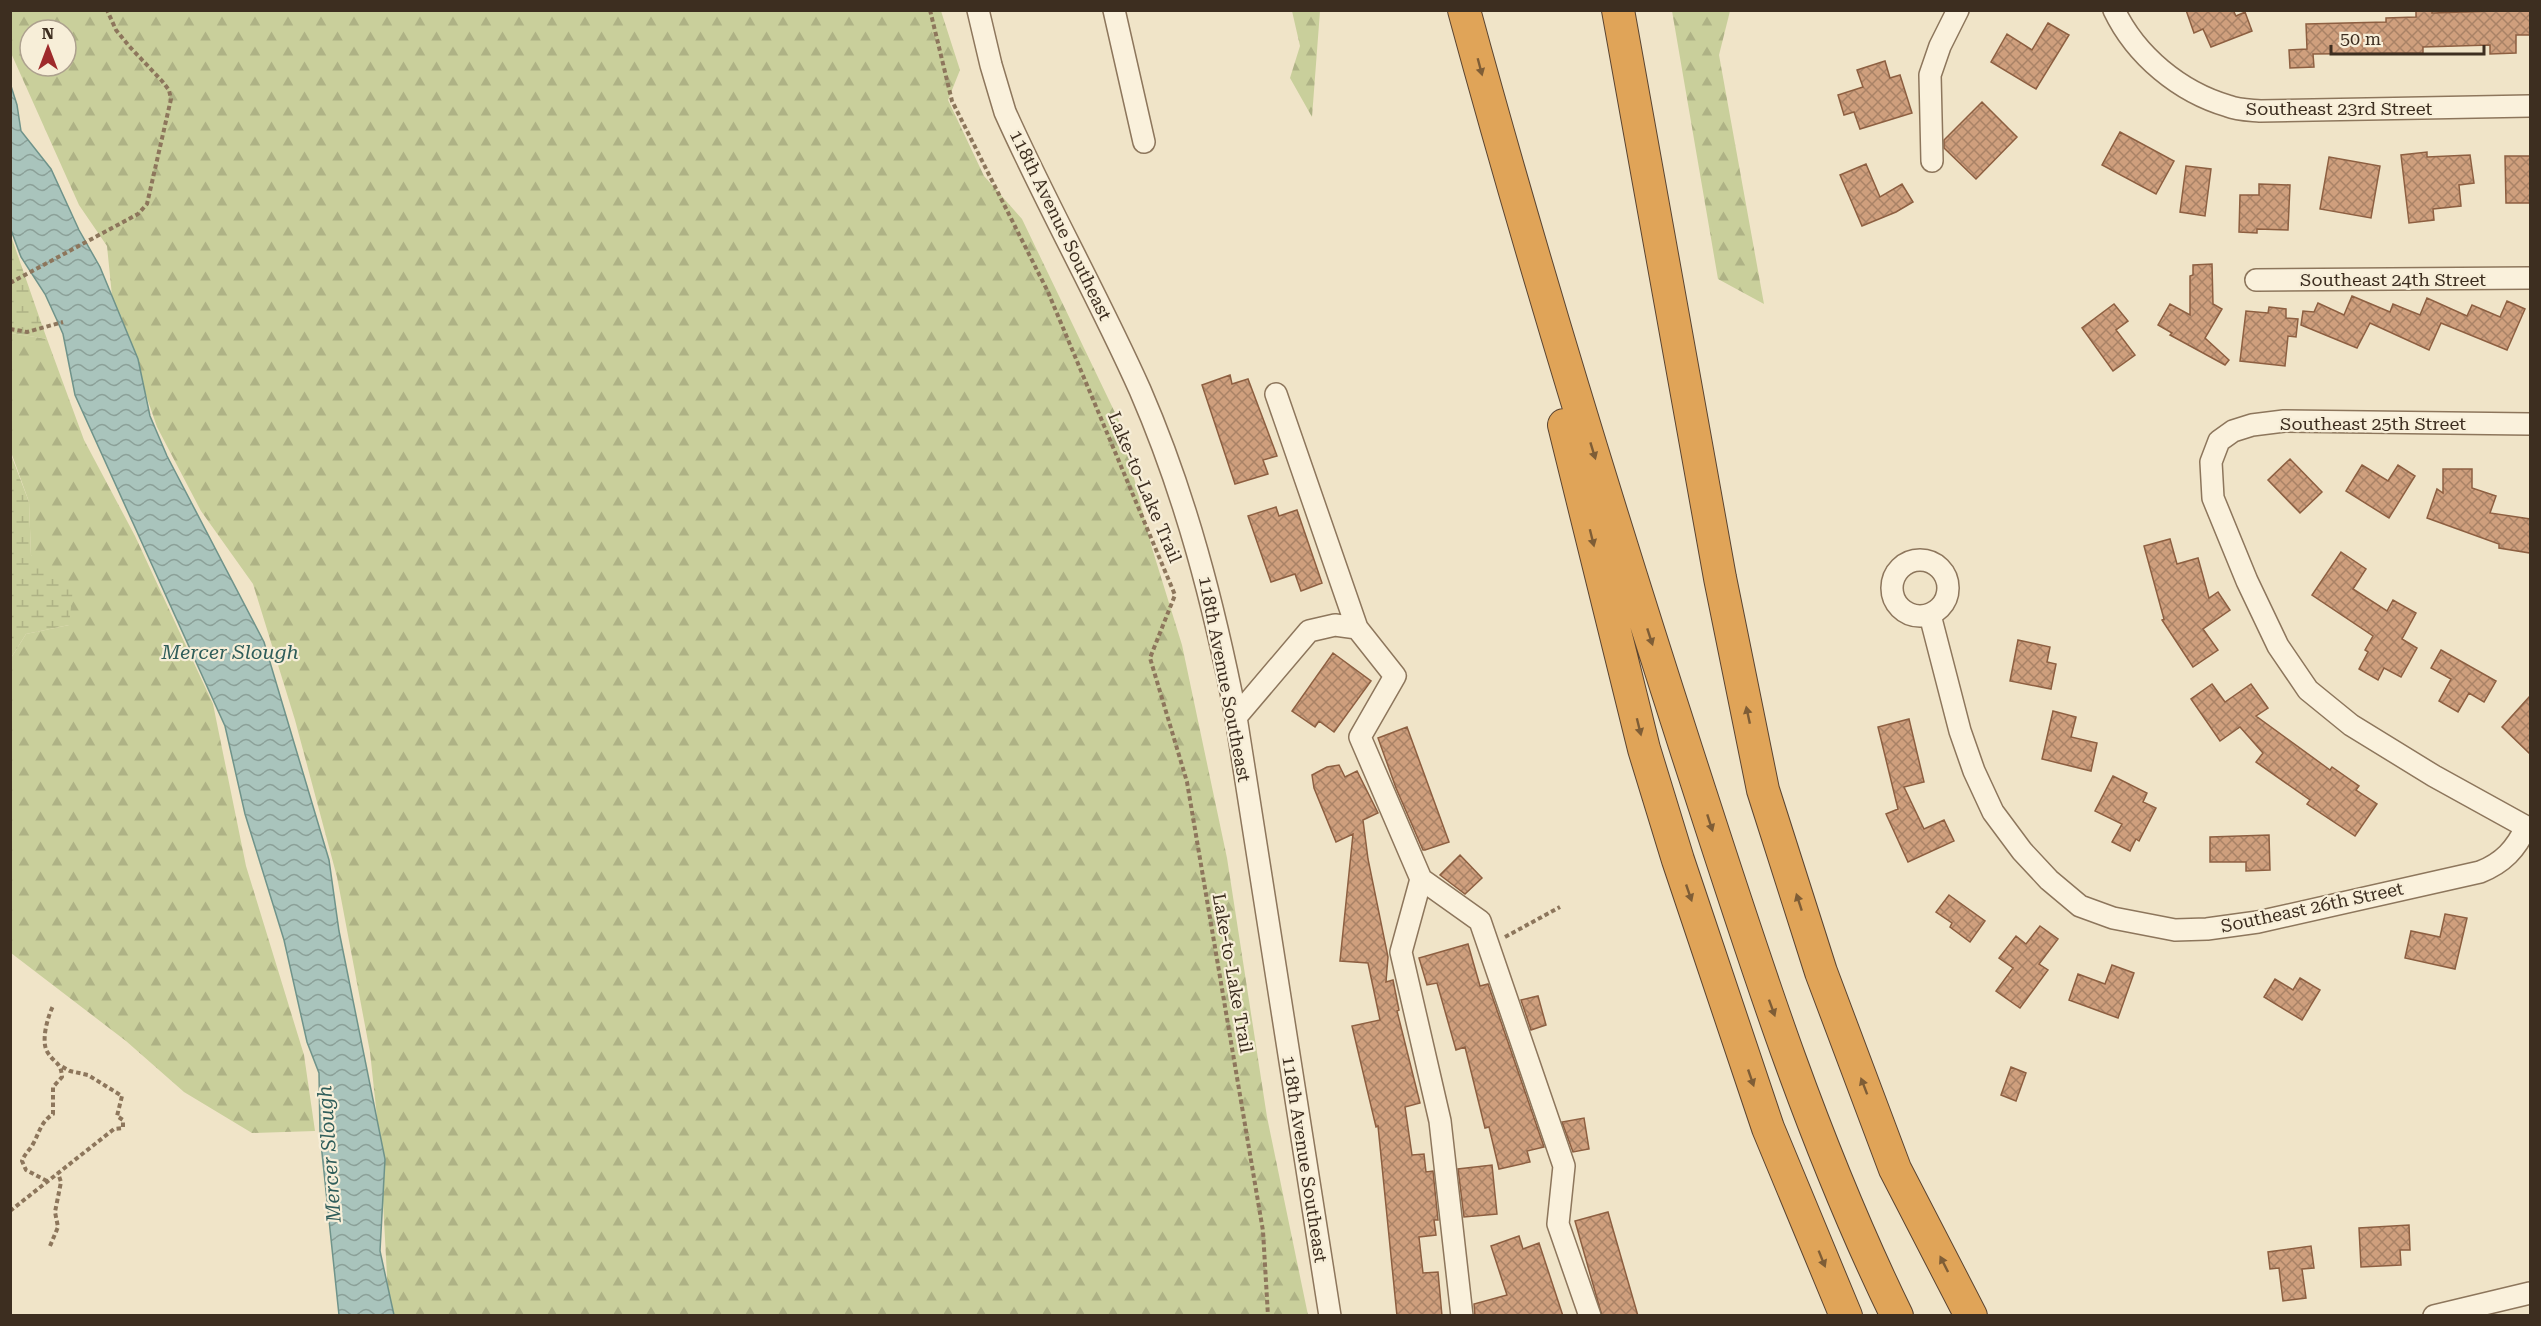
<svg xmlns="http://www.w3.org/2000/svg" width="2541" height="1326" viewBox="0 0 2541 1326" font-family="'Roboto Serif',serif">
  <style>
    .forest { fill: url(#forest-firs); fill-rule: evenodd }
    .wetland { fill: url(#wetland-marsh) }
    .water { fill: url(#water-waves); stroke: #6f938a; stroke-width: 1.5 }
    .building { fill: url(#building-cross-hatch); stroke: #8d5f41; stroke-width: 1.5 }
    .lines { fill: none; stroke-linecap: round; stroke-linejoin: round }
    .minor-casing { stroke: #8d765c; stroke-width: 24 }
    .highway-casing { stroke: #5b4430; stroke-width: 34 }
    .path { stroke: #8d765c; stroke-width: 4; stroke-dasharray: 4.5 3; stroke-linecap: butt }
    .minor { stroke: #faf1dc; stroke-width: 21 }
    .highway { stroke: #e0a458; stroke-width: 32 }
    .oneway { fill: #7e5d36 }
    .labels { text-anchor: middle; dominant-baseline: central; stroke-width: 4.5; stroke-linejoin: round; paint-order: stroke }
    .street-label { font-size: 18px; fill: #3d2e20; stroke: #f7eed8 }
    .water-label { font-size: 20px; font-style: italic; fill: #2f5d5a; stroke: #f7eed8 }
  </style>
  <defs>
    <pattern id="forest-firs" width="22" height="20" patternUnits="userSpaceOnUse" patternTransform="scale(1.5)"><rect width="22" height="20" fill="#c9cf9b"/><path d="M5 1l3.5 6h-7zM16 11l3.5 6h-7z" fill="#aeb285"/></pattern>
    <pattern id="wetland-marsh" width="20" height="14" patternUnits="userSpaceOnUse" patternTransform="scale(1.5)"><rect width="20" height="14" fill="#c9cf9b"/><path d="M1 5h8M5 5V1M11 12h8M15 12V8" fill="none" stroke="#aeb285"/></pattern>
    <pattern id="water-waves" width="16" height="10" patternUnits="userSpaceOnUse" patternTransform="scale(1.5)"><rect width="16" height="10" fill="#a9c4bc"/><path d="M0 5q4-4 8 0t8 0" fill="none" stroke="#8ba098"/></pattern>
    <pattern id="building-cross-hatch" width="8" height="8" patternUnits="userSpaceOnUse" patternTransform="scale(1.5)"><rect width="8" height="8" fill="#cf9f7d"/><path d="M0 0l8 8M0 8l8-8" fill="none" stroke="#a98266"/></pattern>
  </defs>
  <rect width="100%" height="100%" fill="#f0e4c8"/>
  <path class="forest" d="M10,11h931l19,59 -12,30 36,76 38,43 98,204 32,125 30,97 45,213 40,259 41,198h-915l-5,-20 -8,-150 -10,-93 -33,-175 -42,-157 -42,-136 -52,-73 -44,-84 -45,-131 -5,-50 -28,-41 -68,-152zM30,30h36v36h-36z
    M1292,11h28l-8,106 -22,-39 10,-32z
    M1672,11h58l-11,44 45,249 -46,-25z
    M11,333l36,6 37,101 51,96 78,168 33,162 58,189 11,76 -63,2 -68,-41 -58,-51 -115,-88v-295l15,-24 43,-9 -38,-70 -2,-53 -18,-50z"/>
  <path class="wetland" d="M10,233l33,95 4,11 -36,-6z
    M10,452l19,50 2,53 42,33 -4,37 -43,9 -15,24z"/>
  <path class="water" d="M11,86l6,19 4,26 30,38 28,61 21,37 38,92 12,57 17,40 97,186 65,218 10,71 46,228 -5,92 14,64h-55l-19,-181 -1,-61 -12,-31 -23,-102 -39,-126 -20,-88 -150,-331 -12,-61 -7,-16 -11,-24 -24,-37 -10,-27z"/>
  <path class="building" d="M2186,10h47l3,6 9,-4 7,19 -41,16 -8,-18 -9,4z
    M2416,10h16v3l98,-3v25h-14v18l-26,1v-9l-67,2v6l-110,1 1,13 -24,1 -1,-18 18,-1 -1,-25 80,-2v-4l30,-1z
    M2048,23l21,12 -33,54 -45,-27 16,-28 25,16z
    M1885,61l5,17 10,-3 12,38 -52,16 -6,-17 -10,3 -6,-20 25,-8 -6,-17z
    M1982,102l35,35 -41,42 -32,-31v-8z
    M2120,132l54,29 -18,33 -54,-29z
    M2427,152v5l43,-2 4,28 -15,2 2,21 -28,3 1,11 -25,3 -8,-68z
    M2505,156h25v47h-24z
    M2329,157l51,9 -9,52 -51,-9z
    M1866,164l14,33 22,-13 11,18 -17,10 -34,14 -22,-51z
    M2186,166l25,3 -6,47 -25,-4z
    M2259,184l31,1 -2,45 -31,-1v4l-18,-1 1,-37h19z
    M2212,264l1,40 9,5 -17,29 24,22 -4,5 -55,-30 2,-2 -14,-8 12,-21 20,11v-39l3,-1v-10z
    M2352,296l38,16 3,-8 27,11 7,-17 40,18 5,-11 28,12 7,-16 18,8 -18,41 -66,-27 -12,27 -59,-27 -13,25 -56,-23 2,-14 11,1 4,-9 26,12z
    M2114,304l14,17 -12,9 19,25 -22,16 -31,-43z
    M2269,307l17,2v9l12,1 -2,18 -8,-1 -3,30 -45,-5 6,-50 22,2z
    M1230,375l2,9 16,-5 29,77 -14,4 5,14 -33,10 -33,-99z
    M2290,459l32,33 -22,21 -32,-33z
    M2362,465l26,16 10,-16 17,11 -26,42 -43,-27z
    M2443,469h29v19l24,8 -6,17 40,6v34l-31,-5v-4l-72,-26 10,-29 6,4z
    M1276,507l3,9 18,-6 25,73 -21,8 -6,-17 -24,8 -23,-66z
    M2170,539l7,25 21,-6 11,40 9,-6 12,18 -27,19 15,21 -25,17 -31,-47 2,-1 -20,-73z
    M2341,552l25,17 -13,20 34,22 6,-11 23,13 -14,26 15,9 -16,29 -17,-9 -6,12 -19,-11 9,-17 -3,-2 8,-14 -61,-41z
    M2018,640l32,7 -3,15 9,2 -5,25 -41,-8z
    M2441,650l55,31 -12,21 -15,-9 -11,19 -19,-11 12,-22 -20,-11z
    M1333,653l38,28 -37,51 -15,-11 -4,6 -23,-16z
    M2212,684l13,18 26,-18 17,24 -12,8 74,54 2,-3 27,19 -3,4 21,14 -22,32 -48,-32 3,-4 -54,-38 7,-9 -23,-26 -20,14 -29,-42z
    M2530,696v58l-28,-27z
    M2053,711l23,6 -5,20 26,6 -6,28 -49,-12z
    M1909,719l15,63 -20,5 20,42 20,-9 10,21 -46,21 -22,-48 12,-5 -20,-82z
    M1407,727l42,115 -24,8h-2l-27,-62 -18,-50z
    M1339,765l6,12 12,-6 21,42 -15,7 5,39 20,98 -2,25 7,-2 6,30 -2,1 23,92 -15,4 7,48 12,-1 2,18 7,-1 5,49h-4l2,15 -17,2 4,36 15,-1 4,44h-45l-19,-190 -2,1 -24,-101 28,-6 -12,-57 -28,-2 13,-127 -17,8 -22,-54 -2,-13 15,-8z
    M2113,776l34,17 -4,9 13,6 -17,33 -3,-2 -6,12 -18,-9 10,-18 -27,-13z
    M2269,835l1,35 -24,1v-9h-36v-25z
    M1460,855l22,23 -17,16 -25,-19z
    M1949,895l36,26 -15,21 -20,-15 2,-4 -16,-11z
    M2445,914l22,4 -12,51 -50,-11 6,-27 29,6z
    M2040,926l18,13 -19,25 9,6 -28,38 -24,-17 17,-23 -14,-10 17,-22 10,8z
    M1468,944l12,42 8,-2 56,163 -17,4 3,11 -31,7 -10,-42 -4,1 -20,-81 -9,3 -19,-67 -10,2 -8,-27z
    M2112,965l22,8 -16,45 -49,-18 9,-26 27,10z
    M2300,978l20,12 -18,30 -38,-23 11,-18 18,11z
    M1538,996l8,29 -15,5 -10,-30z
    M2011,1067l15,6 -10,28 -15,-6z
    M1584,1118l5,31 -16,3 -11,-30z
    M1492,1165l5,49 -33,3 -6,-48z
    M1608,1212l30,104h-36l-27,-95z
    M2409,1225l1,25h-10l1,15 -40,2 -2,-39z
    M1519,1236l4,13 16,-6 24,73h-88l-1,-12 33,-9 -16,-49z
    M2311,1246l3,22 -12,1 4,29 -23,3 -4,-33 -9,1 -2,-17z"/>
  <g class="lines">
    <g class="minor-casing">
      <path id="minor" d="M978,10l13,55 14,47c42,94 93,184 135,278 46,106 74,215 96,327l94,599
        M1114,10l30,132
        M2114,10c22,46 66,82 114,96 10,4 22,4 32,5l270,-5
        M1932,161l-2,-86 10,-29 18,-36
        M2256,280l274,-2
        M1276,394l81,234 38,48 -35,61 61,142 59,42 84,245 -6,58 32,92
        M2530,424l-246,-3 -32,4 -19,6 -14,10 -8,21 2,36 34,83 31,65 30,44 43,35 83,51 96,53
        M1892 588a28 28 0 1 1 56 0a28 28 0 1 1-56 0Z
        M1930,615l30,116 14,40 19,41 29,39 27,29 31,26 33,12 62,12 32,-1 51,-7 222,-50c23,-9 36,-23 46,-45
        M1236,717l73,-86 26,-6 22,3
        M1421,879l-20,73 39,169 22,195
        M2434,1316l96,-23"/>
    </g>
    <g class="highway-casing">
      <path id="highway" d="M1464,10c68,250 144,497 223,742 62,191 122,384 210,564
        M1618,10l102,568 43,212 58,182 74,197 76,147
        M1564,425l80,324 34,111 90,268 78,188"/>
    </g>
    <path class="path" d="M930,10l22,91 96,191 127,303 -25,63 37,124 76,449 5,85
      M10,283l128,-69 9,-10 24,-105 -2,-9 -7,-9 -33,-35 -13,-16 -9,-20
      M10,329l17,3 36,-10
      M1505,937l55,-30
      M47,1181l-21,-11 -4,-9c3,-8 8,-11 11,-17 7,-13 8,-22 20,-30v-27l9,-10c-1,-15 -7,-13 -14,-24 -8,-11 0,-37 5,-47
      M10,1211l104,-82 9,-1v-8l-6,-4 5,-20 -34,-21 -18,-4 -9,-5
      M50,1246l8,-19 -3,-15 6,-30 -3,-9"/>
    <use href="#minor" class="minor"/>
    <use href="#highway" class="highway"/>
  </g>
  <defs><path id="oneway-solid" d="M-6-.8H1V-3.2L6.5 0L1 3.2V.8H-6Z" transform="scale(1.5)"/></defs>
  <g class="oneway">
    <use href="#oneway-solid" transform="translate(1480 67) rotate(75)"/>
    <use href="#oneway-solid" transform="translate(1593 451) rotate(73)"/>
    <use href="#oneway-solid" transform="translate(1592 538) rotate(76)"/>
    <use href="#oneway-solid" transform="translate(1650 637) rotate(72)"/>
    <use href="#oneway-solid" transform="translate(1748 715) rotate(-102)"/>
    <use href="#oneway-solid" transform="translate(1639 727) rotate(76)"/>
    <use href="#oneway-solid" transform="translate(1710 823) rotate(72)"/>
    <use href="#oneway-solid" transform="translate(1689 893) rotate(71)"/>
    <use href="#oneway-solid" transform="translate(1799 902) rotate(-108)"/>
    <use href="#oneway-solid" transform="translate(1772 1008) rotate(70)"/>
    <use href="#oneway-solid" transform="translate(1751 1078) rotate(71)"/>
    <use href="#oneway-solid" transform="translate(1864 1086) rotate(-111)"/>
    <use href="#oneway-solid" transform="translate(1822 1259) rotate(68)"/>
    <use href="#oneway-solid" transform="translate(1944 1264) rotate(-117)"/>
  </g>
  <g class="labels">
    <g class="street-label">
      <text x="2339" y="108">Southeast 23rd Street</text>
      <text transform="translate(1061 225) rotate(64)">118th Avenue Southeast</text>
      <text x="2393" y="279">Southeast 24th Street</text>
      <text x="2373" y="423">Southeast 25th Street</text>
      <text transform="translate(1145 487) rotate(67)">Lake-to-Lake Trail</text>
      <text transform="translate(1225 679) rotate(79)">118th Avenue Southeast</text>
      <text transform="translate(2312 907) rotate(-12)">Southeast 26th Street</text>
      <text transform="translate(1233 973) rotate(80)">Lake-to-Lake Trail</text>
      <text transform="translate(1305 1159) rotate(81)">118th Avenue Southeast</text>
    </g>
    <g class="water-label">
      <text x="230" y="652">Mercer Slough</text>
      <text transform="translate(329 1154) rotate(-94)">Mercer Slough</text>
    </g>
  </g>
  <rect width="2541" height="1326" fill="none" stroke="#3d2e20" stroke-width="24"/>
  <g transform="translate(48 48)"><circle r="28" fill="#f7eed8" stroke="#ada18e" stroke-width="1.5"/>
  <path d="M0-4.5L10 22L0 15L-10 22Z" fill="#9e2a2b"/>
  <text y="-9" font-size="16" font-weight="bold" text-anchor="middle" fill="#3d2e20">N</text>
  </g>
  <path d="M2331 45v9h153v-9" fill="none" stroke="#3d2e20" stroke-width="3"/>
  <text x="2340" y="45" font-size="18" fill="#3d2e20" stroke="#f7eed8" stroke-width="4.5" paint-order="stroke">50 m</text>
</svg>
